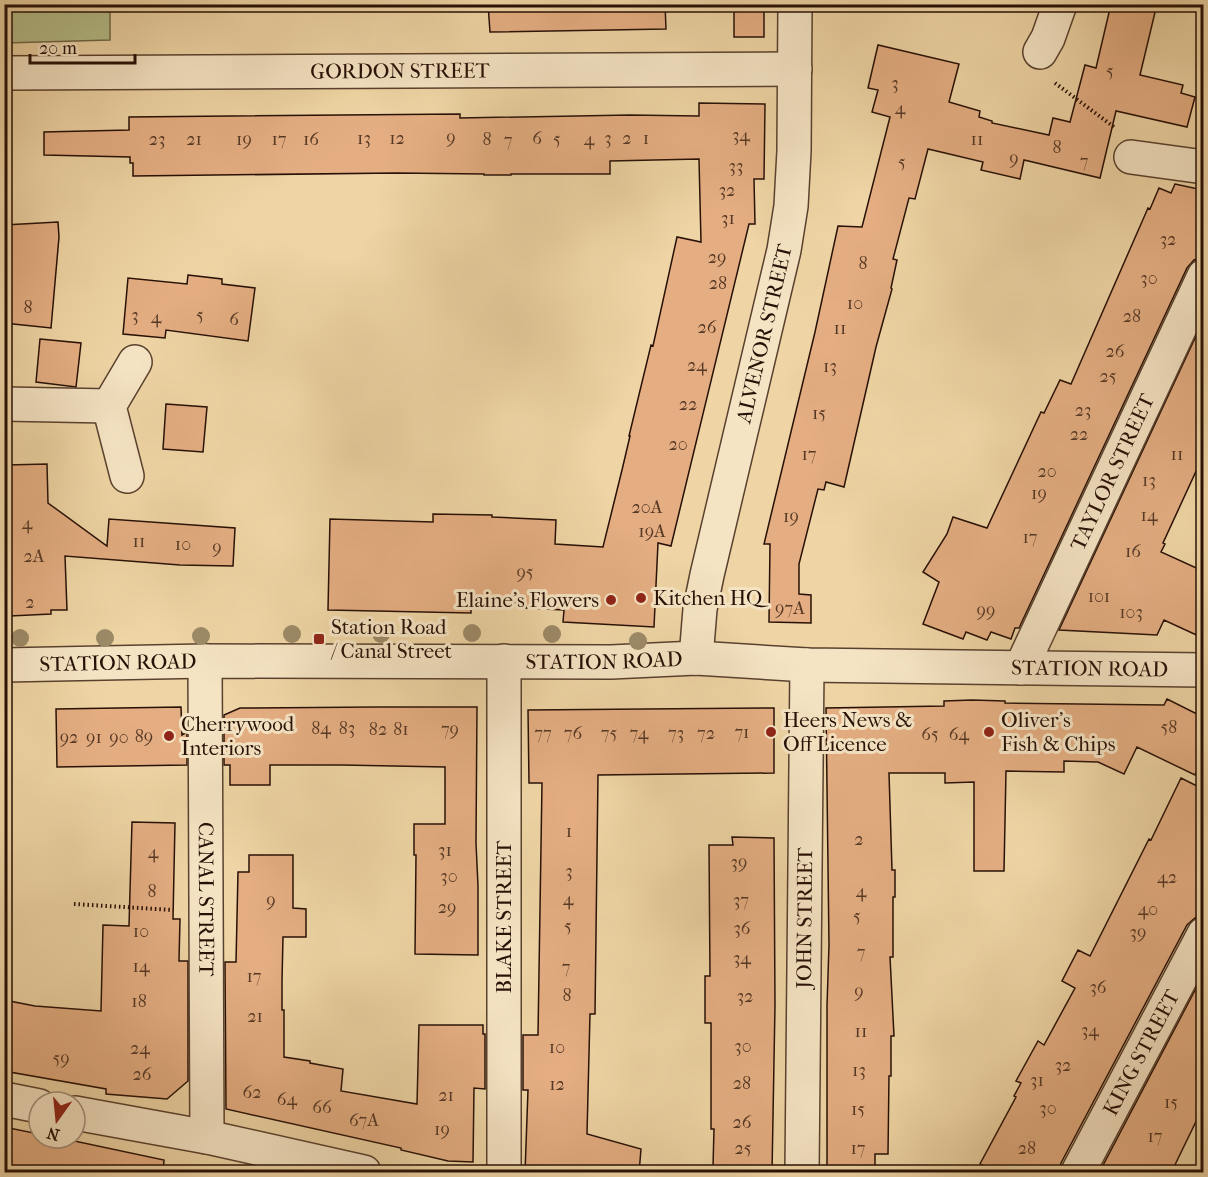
<svg xmlns="http://www.w3.org/2000/svg" width="1208" height="1177" viewBox="0 0 1208 1177" font-family="'IM FELL French Canon',serif">
  <style>
    .green { fill: #b5be8a; stroke: #6e6748; stroke-width: 1.5 }
    .building { fill: #e4ae82; stroke: #271006; stroke-width: 1.5 }
    .lines { fill: none; stroke-linecap: round; stroke-linejoin: round }
    .minor-casing { stroke: #59412e; stroke-width: 36 }
    .path { stroke: #271006; stroke-width: 4; stroke-dasharray: 1.5 3; stroke-linecap: butt }
    .minor { stroke: #f5e4c4; stroke-width: 33 }
    .tree { fill: #9c8a67 }
    .poi-dot { fill: #8f2418; stroke: #f5e4c4; stroke-width: 2 }
    .labels { text-anchor: middle; dominant-baseline: central; stroke-width: 6; stroke-linejoin: round; paint-order: stroke }
    .number-label { font-size: 18px; fill: #563825 }
    .street-label { font-size: 21px; fill: #271006; stroke: #f5e4c4 }
    .poi-label { font-size: 21px; fill: #271006; stroke: #f5e4c4; text-anchor: start }
  </style>
  <rect width="100%" height="100%" fill="#efd5a5"/>
  <filter id="stains"><feTurbulence type="fractalNoise" baseFrequency=".00333" numOctaves="4"/><feColorMatrix values="0 0 0 0 .2 0 0 0 0 .09 0 0 0 0 .02 0 0 0 .5 -.17"/></filter>
  <radialGradient id="worn" r=".72"><stop offset=".6" stop-color="#630" stop-opacity="0"/><stop offset="1" stop-color="#630" stop-opacity=".3"/></radialGradient>
  <path class="green" d="M4,5h106v35l-105,3z"/>
  <path class="building" d="M488,4h177l1,25 -176,3z
    M734,4h30v33h-30z
    M1111,4h46l-17,71 43,10 -2,8 14,4 -8,30 -71,-16 -16,67 -76,-18 -4,19 -39,-9 2,-8 -55,-13 -13,50 -6,-1 -16,61 4,1 -6,28 1,1 -16,58 -32,140 -18,-5 -2,8 -6,-1 -19,75v30l12,1v28l-42,-1 1,-78h-6l51,-212 23,-106 24,1 28,-110 -18,-5 6,-22 -10,-2 10,-43 81,19 -10,38 31,9 -1,6 13,4v2l57,12 4,-17 17,4 15,-57 11,3z
    M699,103l66,1 -1,75h-10l1,45h-6l-78,322 -13,-3 -4,84 -91,-5 1,-12 -38,-2v-5h-47v2h-8v8l-143,-3 2,-91 103,3v-8l59,1v2l64,3 -1,24 48,3 19,-77 8,-34h-1l22,-91 2,1 24,-109 24,5 -2,-83 -89,2v13h-99v1h-27v-1l-87,-1 -264,3v-13h-3v-6l-86,-2v-23l85,-2v-13l331,-3v4l170,-3 69,1z
    M1175,184l28,6v67l-9,3 -7,8 -168,360h-4l-4,11 -20,-7 -4,8 -21,-8 -3,7 -40,-15 16,-42 -16,-10 24,-38 6,-17 34,11 54,-116 3,1 16,-33 11,4 77,-176 2,1 9,-21 12,5z
    M58,222l1,15 -8,91 -47,-5v-98z
    M188,275l34,4v5l33,4 -7,53 -82,-11 -1,8 -42,-4 5,-56 59,6z
    M1203,321v135l-40,87 2,1 -4,8 42,19v67l-39,-18 -7,15 -98,-5z
    M40,339l41,4 -5,44 -40,-5z
    M166,404l41,3 -4,45 -40,-3z
    M47,464l1,39 59,43 2,-27 126,9 -2,38 -53,-1 -115,-9 2,54h-16v4l-41,2 -4,-151z
    M1167,699l36,18v39l-8,19 -58,-28 -13,27 -26,-12 -34,-1v11l-58,-1 -2,100h-30v-89l-29,1v-10h-56l3,97h3v27h-2v60h-3l4,79h-3v40h-2l-1,78h-13v19h-48v-167l2,-61 -3,-237 118,-2v-5l28,-1 33,1v2l159,2z
    M181,707l1,28 5,-3v33l-130,2 -1,-58z
    M375,707h102l-1,136 2,43v69l-63,-1 1,-99h-2v-31h31v-57l-103,-2h-72v20h-40v-20h-6v-50l16,-7z
    M774,708v65l-176,2 -3,239h-5l-3,120 54,15 -2,24h-114l3,-83h-5v-55h15l4,-252h-13l-1,-73z
    M1181,778l22,11v126l-8,3 -8,7 -126,238 -2,10h-61l-18,-9 36,-67 -2,-1 7,-13 -5,-2 22,-40 6,4 31,-57 -13,-7 16,-31 12,6 59,-117 2,1z
    M132,822l43,1 -2,96h7l-1,42h9v120l-21,18 -61,-5v-5l-102,-18v-71l31,6 66,5 2,-86 26,1z
    M732,837l42,1 1,167 -3,168h-48v-6h-11l1,-38h-3v-106h-6v-47h5l-1,-131h24z
    M249,855h44v53l13,1v28h-23l-1,44v29h2v47l26,4v2l33,6 -2,22 76,13 2,-79h64v9h2v55l-11,-1 -1,74 -25,-1 -47,-11v-2l-175,-39 -1,-147h11l2,-90h11z
    M1203,975v132l-32,66h-72z
    M4,1127l35,7v4l26,1 99,21 -1,13h-159z"/>
  <g class="lines">
    <g class="minor-casing">
      <g id="minor">
        <path d="M1040,52l8,-14 12,-34"/>
        <path id="s1" d="M4,73l791,-4"/>
        <path d="M1131,157l73,10"/>
        <path d="M4,404l105,2"/>
        <path d="M127,476l-18,-70 26,-44"/>
        <path id="s2" d="M696,658l4,-49 7,-34 77,-325 7,-44 3,-55 1,-147"/>
        <path id="s3" d="M205,661l2,476"/>
        <path id="s4" d="M4,665l201,-4 406,1 85,-4 111,7 397,5"/>
        <path id="s5" d="M1021,668l183,-392"/>
        <path d="M4,1099l35,7"/>
        <path d="M75,1113l132,24 157,35"/>
        <path d="M504,1172v-511"/>
        <path id="s6" d="M802,1172l5,-507"/>
        <path id="s7" d="M1078,1172l126,-238"/>
      </g>
    </g>
    <path class="path" d="M1055,83l59,44
      M74,904l99,6"/>
    <use href="#minor" class="minor"/>
  </g>
  <g class="tree">
    <circle cx="472" cy="633" r="9"/>
    <circle cx="292" cy="634" r="9"/>
    <circle cx="381" cy="634" r="9"/>
    <circle cx="552" cy="634" r="9"/>
    <circle cx="201" cy="636" r="9"/>
    <circle cx="20" cy="638" r="9"/>
    <circle cx="105" cy="638" r="9"/>
    <circle cx="638" cy="641" r="9"/>
  </g>
  <g class="poi-dot">
    <circle cx="641" cy="598" r="6"/>
    <circle cx="611" cy="600" r="6"/>
    <rect x="313" y="633" width="12" height="12" rx="3"/>
    <circle cx="771" cy="732" r="6"/>
    <circle cx="989" cy="732" r="6"/>
    <circle cx="169" cy="736" r="6"/>
  </g>
  <g class="labels">
    <g class="number-label">
      <text x="1110" y="71">5</text>
      <text x="895" y="83">3</text>
      <text x="900" y="108">4</text>
      <text x="741" y="135">34</text>
      <text x="451" y="137">9</text>
      <text x="364" y="138">13</text>
      <text x="397" y="138">12</text>
      <text x="537" y="138">6</text>
      <text x="608" y="138">3</text>
      <text x="627" y="138">2</text>
      <text x="646" y="138">1</text>
      <text x="157" y="139">23</text>
      <text x="194" y="139">21</text>
      <text x="244" y="139">19</text>
      <text x="279" y="139">17</text>
      <text x="311" y="139">16</text>
      <text x="487" y="139">8</text>
      <text x="557" y="139">5</text>
      <text x="589" y="139">4</text>
      <text x="977" y="139">11</text>
      <text x="508" y="140">7</text>
      <text x="1057" y="147">8</text>
      <text x="1014" y="158">9</text>
      <text x="1084" y="161">7</text>
      <text x="902" y="162">5</text>
      <text x="736" y="166">33</text>
      <text x="727" y="190">32</text>
      <text x="728" y="218">31</text>
      <text x="1168" y="239">32</text>
      <text x="717" y="257">29</text>
      <text x="863" y="263">8</text>
      <text x="1149" y="278">30</text>
      <text x="718" y="283">28</text>
      <text x="855" y="303">10</text>
      <text x="28" y="307">8</text>
      <text x="135" y="315">3</text>
      <text x="200" y="315">5</text>
      <text x="1132" y="316">28</text>
      <text x="156" y="317">4</text>
      <text x="234" y="319">6</text>
      <text x="707" y="327">26</text>
      <text x="840" y="328">11</text>
      <text x="1115" y="351">26</text>
      <text x="697" y="365">24</text>
      <text x="830" y="366">13</text>
      <text x="1108" y="376">25</text>
      <text x="688" y="404">22</text>
      <text x="1083" y="410">23</text>
      <text x="819" y="413">15</text>
      <text x="1079" y="434">22</text>
      <text x="678" y="444">20</text>
      <text x="809" y="454">17</text>
      <text x="1177" y="454">11</text>
      <text x="1047" y="471">20</text>
      <text x="1149" y="480">13</text>
      <text x="1039" y="493">19</text>
      <text x="647" y="507">20A</text>
      <text x="1149" y="515">14</text>
      <text x="791" y="516">19</text>
      <text x="27" y="523">4</text>
      <text x="652" y="531">19A</text>
      <text x="1030" y="537">17</text>
      <text x="139" y="541">11</text>
      <text x="183" y="544">10</text>
      <text x="217" y="547">9</text>
      <text x="1133" y="551">16</text>
      <text x="34" y="556">2A</text>
      <text x="525" y="572">95</text>
      <text x="1099" y="596">101</text>
      <text x="30" y="602">2</text>
      <text x="790" y="608">97A</text>
      <text x="986" y="610">99</text>
      <text x="1131" y="612">103</text>
      <text x="1169" y="727">58</text>
      <text x="321" y="728">84</text>
      <text x="347" y="728">83</text>
      <text x="378" y="729">82</text>
      <text x="401" y="729">81</text>
      <text x="450" y="729">79</text>
      <text x="742" y="732">71</text>
      <text x="543" y="733">77</text>
      <text x="573" y="733">76</text>
      <text x="609" y="733">75</text>
      <text x="639" y="733">74</text>
      <text x="676" y="733">73</text>
      <text x="706" y="733">72</text>
      <text x="930" y="734">65</text>
      <text x="959" y="734">64</text>
      <text x="144" y="736">89</text>
      <text x="69" y="737">92</text>
      <text x="94" y="737">91</text>
      <text x="119" y="737">90</text>
      <text x="569" y="831">1</text>
      <text x="859" y="839">2</text>
      <text x="445" y="850">31</text>
      <text x="153" y="852">4</text>
      <text x="739" y="862">39</text>
      <text x="569" y="871">3</text>
      <text x="449" y="876">30</text>
      <text x="1167" y="877">42</text>
      <text x="152" y="891">8</text>
      <text x="861" y="891">4</text>
      <text x="568" y="899">4</text>
      <text x="271" y="900">9</text>
      <text x="741" y="900">37</text>
      <text x="447" y="907">29</text>
      <text x="1148" y="909">40</text>
      <text x="857" y="916">5</text>
      <text x="568" y="926">5</text>
      <text x="742" y="928">36</text>
      <text x="141" y="931">10</text>
      <text x="1138" y="932">39</text>
      <text x="861" y="952">7</text>
      <text x="742" y="958">34</text>
      <text x="141" y="966">14</text>
      <text x="566" y="967">7</text>
      <text x="254" y="976">17</text>
      <text x="1098" y="987">36</text>
      <text x="859" y="991">9</text>
      <text x="567" y="995">8</text>
      <text x="745" y="996">32</text>
      <text x="139" y="1001">18</text>
      <text x="255" y="1016">21</text>
      <text x="1090" y="1030">34</text>
      <text x="861" y="1031">11</text>
      <text x="743" y="1046">30</text>
      <text x="557" y="1047">10</text>
      <text x="140" y="1048">24</text>
      <text x="61" y="1058">59</text>
      <text x="1063" y="1065">32</text>
      <text x="859" y="1070">13</text>
      <text x="142" y="1074">26</text>
      <text x="1037" y="1080">31</text>
      <text x="742" y="1083">28</text>
      <text x="557" y="1084">12</text>
      <text x="252" y="1092">62</text>
      <text x="446" y="1095">21</text>
      <text x="287" y="1099">64</text>
      <text x="1171" y="1102">15</text>
      <text x="322" y="1107">66</text>
      <text x="1048" y="1108">30</text>
      <text x="858" y="1109">15</text>
      <text x="364" y="1120">67A</text>
      <text x="742" y="1122">26</text>
      <text x="442" y="1129">19</text>
      <text x="1155" y="1136">17</text>
      <text x="743" y="1148">25</text>
      <text x="858" y="1148">17</text>
      <text x="1027" y="1148">28</text>
    </g>
    <g class="street-label">
      <text stroke="none"><textPath href="#s1" startOffset="396">GORDON STREET</textPath></text>
      <text stroke="none"><textPath href="#s2" startOffset="332">ALVENOR STREET</textPath></text>
      <text stroke="none"><textPath href="#s5" startOffset="216">TAYLOR STREET</textPath></text>
      <text stroke="none"><textPath href="#s4" startOffset="600">STATION ROAD</textPath></text>
      <text stroke="none"><textPath href="#s4" startOffset="114">STATION ROAD</textPath></text>
      <text stroke="none"><textPath href="#s4" startOffset="1086">STATION ROAD</textPath></text>
      <text stroke="none"><textPath href="#s3" startOffset="238">CANAL STREET</textPath></text>
      <text transform="translate(504 917) rotate(-90)">BLAKE STREET</text>
      <text stroke="none"><textPath href="#s6" startOffset="254">JOHN STREET</textPath></text>
      <text stroke="none"><textPath href="#s7" startOffset="135">KING STREET</textPath></text>
    </g>
    <g class="poi-label">
      <text x="653" y="598">Kitchen HQ</text>
      <text x="599" y="600" text-anchor="end">Elaine's Flowers</text>
      <text x="331" y="627">Station Road<tspan x="331" dy="24">/ Canal Street</tspan></text>
      <text x="783" y="720">Heers News &amp;<tspan x="783" dy="24">Off Licence</tspan></text>
      <text x="1001" y="720">Oliver's<tspan x="1001" dy="24">Fish &amp; Chips</tspan></text>
      <text x="181" y="724">Cherrywood<tspan x="181" dy="24">Interiors</tspan></text>
    </g>
  </g>
  <rect width="1208" height="1177" fill="none" stroke="#efd5a5" stroke-width="24"/>
  <rect x="6" y="6" width="1196" height="1165" fill="none" stroke="#271006" stroke-width="3"/>
  <rect x="12" y="12" width="1184" height="1153" fill="none" stroke="#271006" stroke-width="1.5"/>
  <g transform="translate(57 1120) rotate(195)"><circle r="28" fill="#f5e4c4" stroke="#a38f78" stroke-width="1.5"/>
  <path d="M0-4.5L10 22L0 15L-10 22Z" fill="#8f2418"/>
  <text y="-9" font-size="16" font-weight="bold" text-anchor="middle" fill="#271006">N</text>
  </g>
  <path d="M30 54v9h105v-9" fill="none" stroke="#271006" stroke-width="3"/>
  <text x="39" y="54" font-size="18" fill="#271006" stroke="#f5e4c4" stroke-width="4.5" paint-order="stroke">20 m</text>
  <rect width="100%" height="100%" filter="url(#stains)"/>
  <rect width="100%" height="100%" fill="url(#worn)"/>
</svg>
